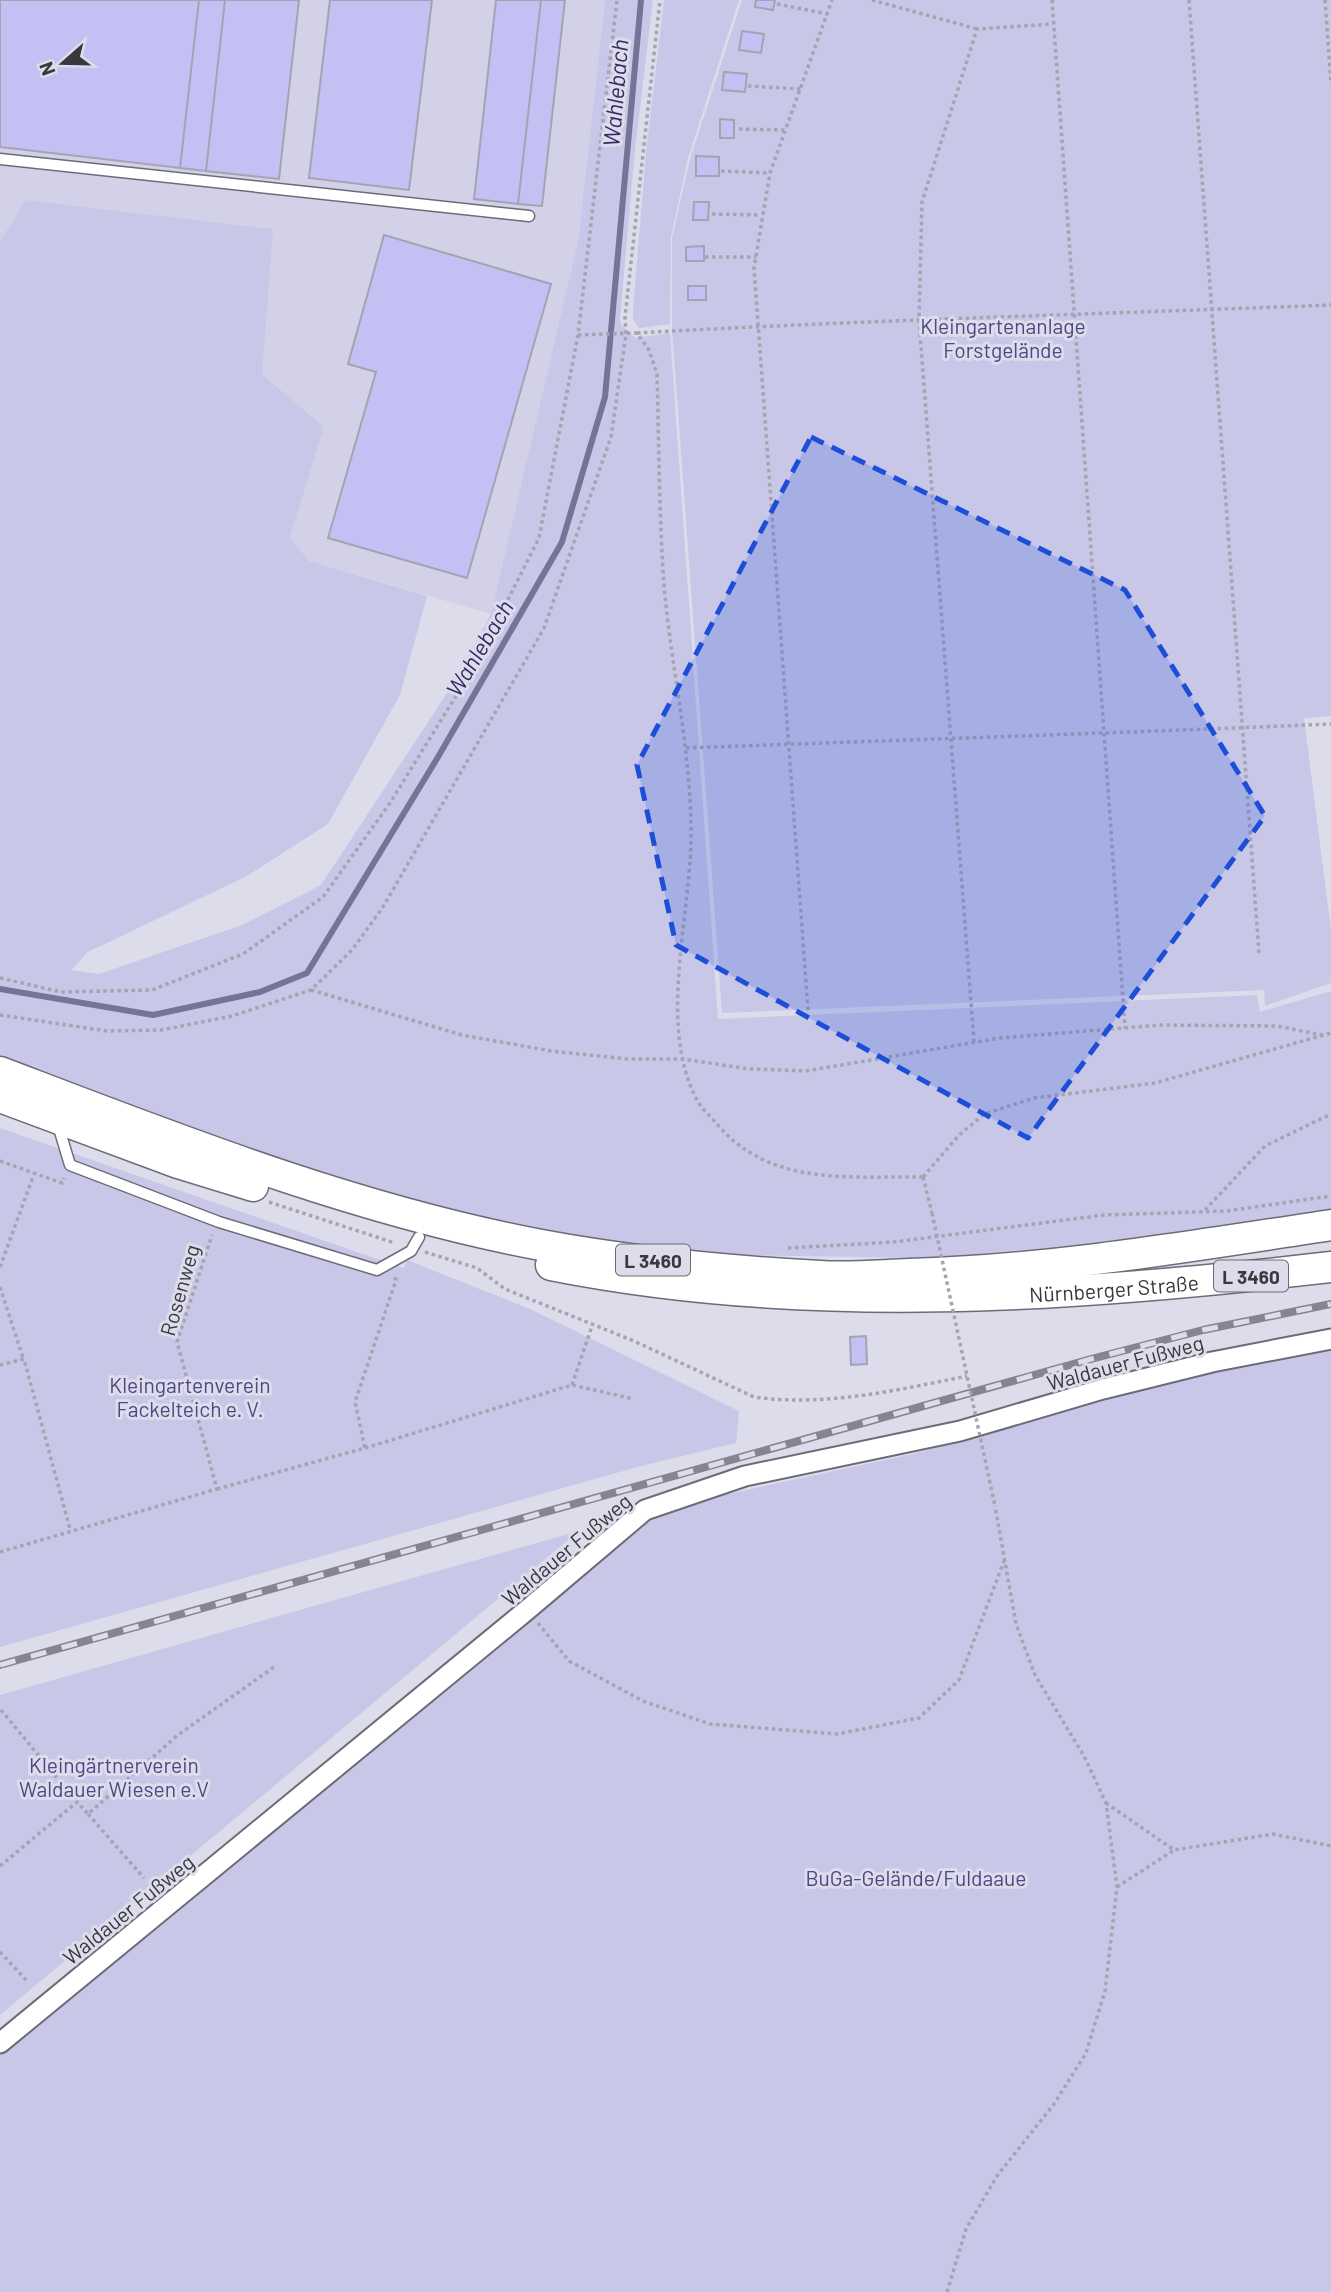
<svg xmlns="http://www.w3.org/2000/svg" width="1331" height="2292" viewBox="0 0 1331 2292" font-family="Barlow,sans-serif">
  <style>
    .built { fill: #d2d1e7 }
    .green { fill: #c9c7e8 }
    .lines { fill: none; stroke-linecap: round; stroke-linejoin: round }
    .stream { stroke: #767396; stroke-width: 6 }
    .building { fill: #c4c0f3; stroke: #a4a3b1; stroke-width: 2 }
    .service-casing { stroke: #6c6b78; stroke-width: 13 }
    .minor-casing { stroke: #6c6b78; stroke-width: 23 }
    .primary-casing { stroke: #6c6b78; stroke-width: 33 }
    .path { stroke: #a5a4b0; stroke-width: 3.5; stroke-dasharray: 3.5 3.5; stroke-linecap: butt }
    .service { stroke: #fff; stroke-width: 10 }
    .minor { stroke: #fff; stroke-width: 19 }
    .primary { stroke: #fff; stroke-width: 30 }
    .rail-casing { stroke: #85858f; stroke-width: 8 }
    .rail { stroke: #dddceb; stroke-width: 5; stroke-dasharray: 16; stroke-linecap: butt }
    .path-bridge { stroke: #a5a4b0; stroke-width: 3.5; stroke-dasharray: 3.5 3.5; stroke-linecap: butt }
    .marked { fill: #1d4ed8; fill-opacity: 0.2; stroke: #1d4ed8; stroke-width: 5; stroke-dasharray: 14 9; stroke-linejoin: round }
    .labels { text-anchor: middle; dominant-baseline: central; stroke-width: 6; stroke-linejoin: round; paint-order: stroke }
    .shield { fill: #dddceb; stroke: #6a6972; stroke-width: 2 }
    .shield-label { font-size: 19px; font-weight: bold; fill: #38383e }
    .park-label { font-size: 21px; fill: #4f4685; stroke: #dddceb }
    .street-label { font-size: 21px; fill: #38383e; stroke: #dddceb }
    .water-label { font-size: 23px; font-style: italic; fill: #342965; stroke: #dddceb }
  </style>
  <rect width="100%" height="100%" fill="#dddceb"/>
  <path class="built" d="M0,0h605l-27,241 -87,373 -182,-53 -19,-24 34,-110 -62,-53 10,-145 -245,-29 -27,41z"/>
  <path class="green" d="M605,0h48l-18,149 -15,170 1,6 14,13 35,-5 48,686 539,-24 3,17 71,-21v222l-231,30 -167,15 -213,-3 -147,-16 -169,-36 -138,-44 -266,-98v-820l26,-41 247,29 -11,145 62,53 -34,110 19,24 118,35 -27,99 -72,129 -81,52 -159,76 -17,18 28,4 143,-49 79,-40 130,-198 40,-73 87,-373z
    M664,0h75l-51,158 -17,79 -1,87 -31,4 -6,-9v-11l13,-155z
    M742,0h589v716l-27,2 27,212v53l-66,23 -1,-16 -542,23 -50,-684v-91l18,-79z
    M0,1128l380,132 24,8 3,-8 123,49 209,102 -3,32 -95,23 -641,181z
    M1331,1350v942h-1331v-241l658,-542 255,-55 303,-84z
    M579,1531l-579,484v-320z"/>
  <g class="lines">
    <path class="stream" d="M0,989l153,26 107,-23 47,-19 131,-216 124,-215 43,-145 36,-397"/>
  </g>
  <path class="building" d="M0,0h199l-19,168 -180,-21z
    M199,0h26l-19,171 -26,-3z
    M225,0h74l-20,179 -73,-8z
    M330,0h102l-23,190 -100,-12z
    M496,0h45l-23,204 -44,-5z
    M541,0h24l-23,206 -24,-2z
    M756,0h19l-2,10 -18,-3z
    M742,31l22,3 -3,19 -22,-3z
    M724,72l23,2 -2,18 -23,-2z
    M720,119l14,1v18h-14z
    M696,156l23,1v19h-23z
    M694,202h15l-1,18h-15z
    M384,235l167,49 -84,294 -139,-40 48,-166 -28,-8z
    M704,246v15h-18v-14z
    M688,286h18v14h-18z
    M866,1336l1,28 -16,1 -1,-28z"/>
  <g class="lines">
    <g class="service-casing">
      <path id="service" d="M0,159l529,57
        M58,1125l12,40 149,57 158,48 34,-19 8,-14"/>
    </g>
    <g class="minor-casing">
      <path id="minor" d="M0,2043l527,-433 118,-100 100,-34 215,-45 143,-42 109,-27 119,-23"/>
    </g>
    <g class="primary-casing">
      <g id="primary">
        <path d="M0,1072c176,67 355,138 541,173 91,17 187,26 279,31 30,2 60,-1 89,-2 142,-4 282,-28 422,-49"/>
        <path d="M0,1097l178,66 75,23"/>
        <path id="s1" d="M551,1265c257,51 521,32 780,2"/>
      </g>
    </g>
    <path class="path" d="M872,0l105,29
      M1052,0l73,1028
      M1189,0l70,953
      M1325,0l6,84
      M777,4l51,10
      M748,86l53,3
      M739,129l46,1
      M721,171l49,2
      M712,214l49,1
      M705,257h51
      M637,333c231,-13 463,-19 694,-28
      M578,335l59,-2 12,17 8,24c2,70 2,141 7,211 7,81 26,161 27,242 2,83 -35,196 6,273 4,8 13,16 20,24 53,63 132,52 206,53
      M686,748c215,-8 430,-15 645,-24
      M0,978l61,14 91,-2 91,-36 80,-57 67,-94 85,-138 64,-127 39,-203 39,-335
      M311,990l151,45 89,16 77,8h54l68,10 56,2 194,-33 161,-13 116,1 45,9
      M808,1010l-54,-742 16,-95 62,-173
      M0,1015l107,16 54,-1 71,-14 79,-26 41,-40 31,-43 161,-279 67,-191 15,-103 -1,-17 35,-317
      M974,1042l-55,-722 3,-118 55,-173 76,-5
      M0,1161l62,22 2,-5
      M923,1177l36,-42 25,-21 50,-16 121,-15 176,-50
      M923,1177l9,36
      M269,1202l126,41
      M1205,1210l60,-64 66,-32
      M788,1248l106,-6 210,-27 123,-4 104,-15
      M425,1252l52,16 28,21 129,52 120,56c71,10 144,-7 213,-21
      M0,1267l34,-93
      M0,1287l23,71
      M0,1365l24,-6 46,170
      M572,1385l20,-59
      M365,1448l207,-63 62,14
      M217,1489l148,-41 -10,-46 41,-122 -2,-4
      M0,1552l217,-63 -40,-147 35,-107
      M538,1623l31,38 74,40 67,23 127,10 82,-16 40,-38 45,-119
      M1,1710l76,92
      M1106,1803l68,47 99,-16 58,12
      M88,1814l56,64
      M0,1866l77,-64 11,12 90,-79 96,-68
      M1117,1887l57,-37
      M0,1952l28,30
      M947,2292l19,-63 31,-53 57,-72 32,-51 19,-62 12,-104 -11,-84 -22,-47 -49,-81 -19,-51 -21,-118"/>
    <use href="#service" class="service"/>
    <use href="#minor" class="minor"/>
    <use href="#primary" class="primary"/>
    <g class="rail-casing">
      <path id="rail" d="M0,1665l1091,-306 112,-29 128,-26"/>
    </g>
    <use href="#rail" class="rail"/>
    <path class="path-bridge" d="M932,1213l63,293"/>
  </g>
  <path class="marked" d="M811,437l314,153 140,226 -237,322 -352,-193 -39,-180z"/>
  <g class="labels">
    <g class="shield">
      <rect x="616" y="1244.5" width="74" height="31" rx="5"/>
      <rect x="1214" y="1260.5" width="74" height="31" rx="5"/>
    </g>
    <g class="shield-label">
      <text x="653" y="1260">L 3460</text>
      <text x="1251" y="1276">L 3460</text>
    </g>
    <g class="park-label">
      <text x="1003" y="325">Kleingartenanlage<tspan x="1003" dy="24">Forstgelände</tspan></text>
      <text x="190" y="1384">Kleingartenverein<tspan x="190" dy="24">Fackelteich e. V.</tspan></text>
      <text x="114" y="1764">Kleingärtnerverein<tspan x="114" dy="24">Waldauer Wiesen e.V</tspan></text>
      <text x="916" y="1877">BuGa-Gelände/Fuldaaue</text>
    </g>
    <g class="street-label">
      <text stroke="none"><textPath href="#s1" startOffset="565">Nürnberger Straße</textPath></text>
      <text transform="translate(179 1290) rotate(-74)">Rosenweg</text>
      <text transform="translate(1125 1362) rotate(-15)">Waldauer Fußweg</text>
      <text transform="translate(566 1549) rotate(-40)">Waldauer Fußweg</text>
      <text transform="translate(128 1909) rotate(-39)">Waldauer Fußweg</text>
    </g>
    <g class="water-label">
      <text transform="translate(615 93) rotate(-85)">Wahlebach</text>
      <text transform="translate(479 648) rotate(-59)">Wahlebach</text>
    </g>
  </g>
  <g transform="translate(63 63) rotate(250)" stroke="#dddceb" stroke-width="5" paint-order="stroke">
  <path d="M0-5L12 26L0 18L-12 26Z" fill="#38383e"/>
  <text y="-10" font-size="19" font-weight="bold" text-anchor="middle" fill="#38383e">N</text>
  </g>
</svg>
